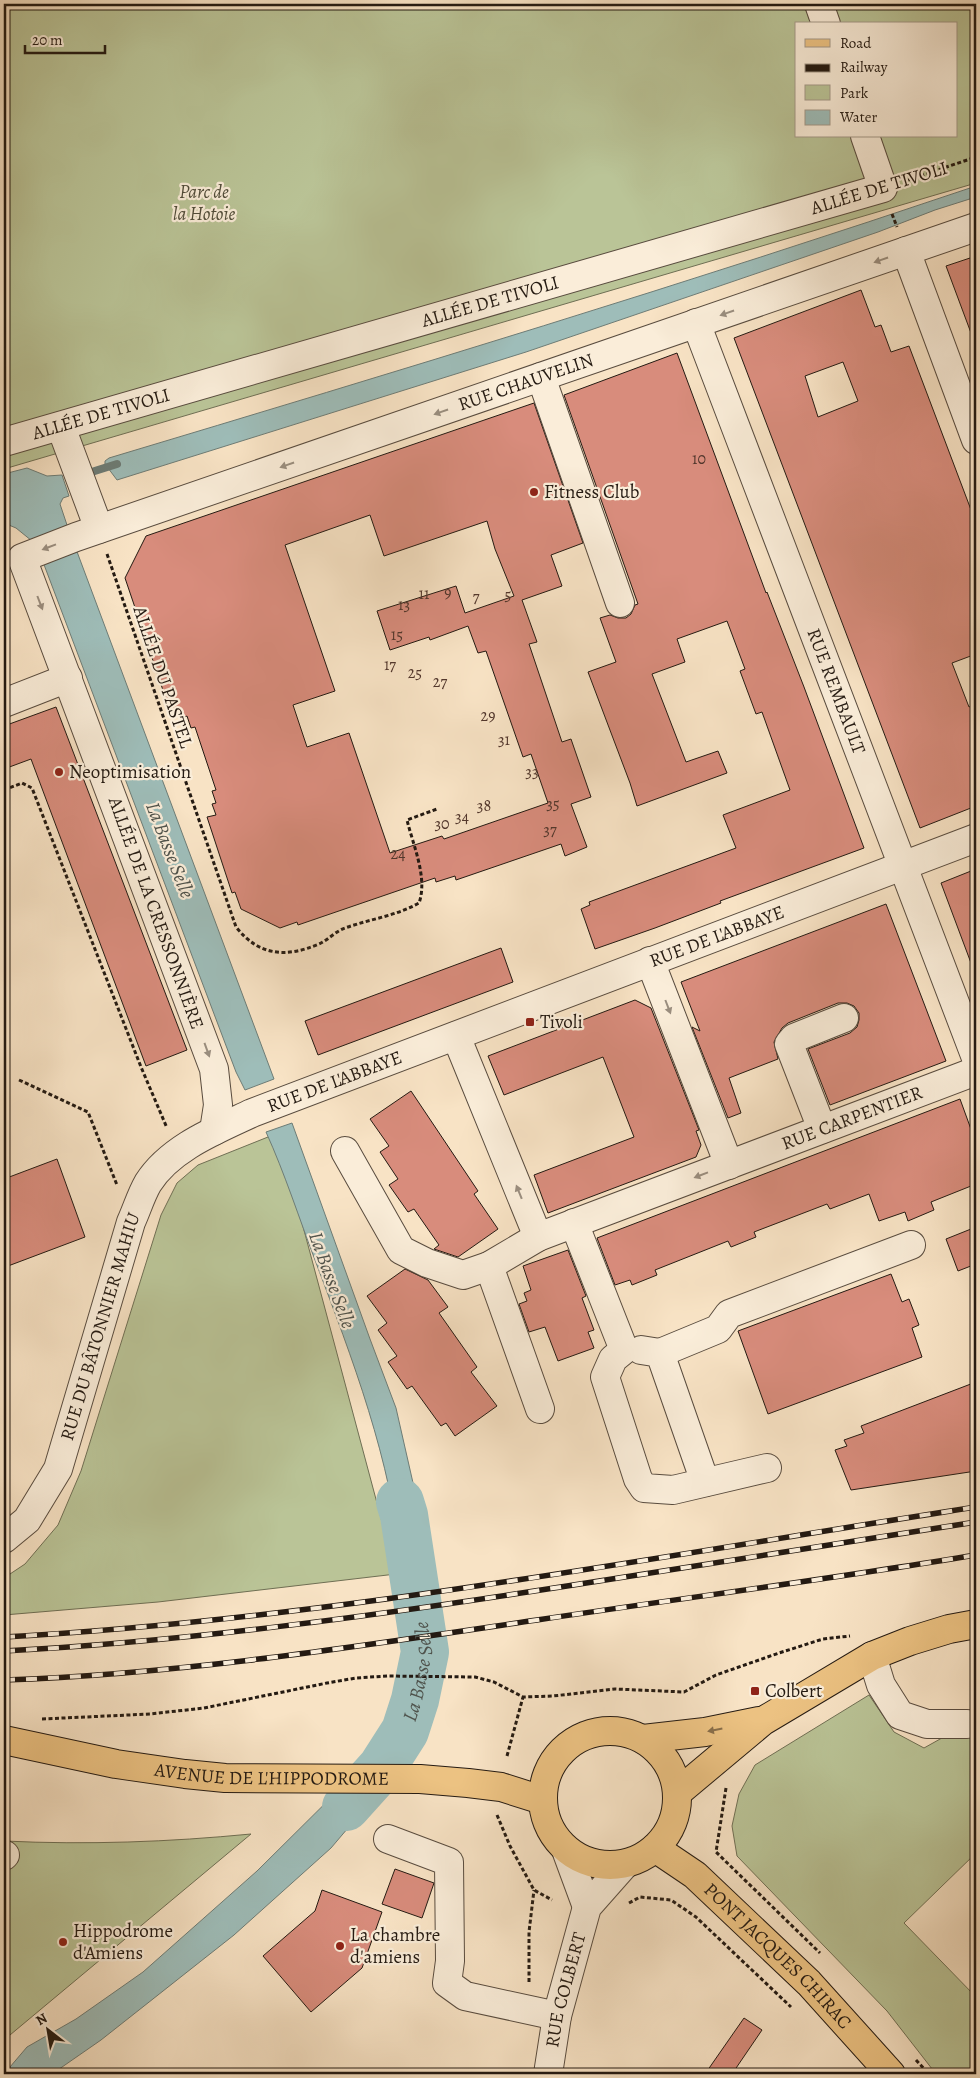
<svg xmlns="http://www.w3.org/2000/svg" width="980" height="2078" viewBox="0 0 980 2078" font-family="Alegreya,serif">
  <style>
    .green { fill: #bac497; stroke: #6f6f54; fill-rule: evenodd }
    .water { fill: #9ebdb9; stroke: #6d7c76 }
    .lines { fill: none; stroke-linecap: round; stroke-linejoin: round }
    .stream { stroke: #6d7c76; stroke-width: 8 }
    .river { stroke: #9ebdb9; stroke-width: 48 }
    .building { fill: #d88c7c; stroke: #241a12; fill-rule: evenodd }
    .minor-casing { stroke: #594c3f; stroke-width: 30 }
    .major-casing { stroke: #241a12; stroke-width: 30 }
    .path { stroke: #241a12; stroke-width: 3; stroke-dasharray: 4 2.5; stroke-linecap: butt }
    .minor { stroke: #faedd9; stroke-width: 28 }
    .major { stroke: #ecc282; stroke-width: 28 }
    .rail-casing { stroke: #241a12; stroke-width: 5.5 }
    .rail { stroke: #faedd9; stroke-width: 4; stroke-dasharray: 11; stroke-linecap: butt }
    .oneway { fill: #9a8e7f }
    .oneway2 { fill: #886e4a }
    .poi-dot { fill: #8f2418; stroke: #faedd9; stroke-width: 2 }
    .labels { text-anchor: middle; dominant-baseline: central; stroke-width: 4.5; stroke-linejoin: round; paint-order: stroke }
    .number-label { font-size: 16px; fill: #51362c }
    .street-label { font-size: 19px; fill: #241a12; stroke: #faedd9 }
    .park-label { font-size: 19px; font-style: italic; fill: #514d3a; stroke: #faedd9 }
    .poi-label { font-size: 19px; fill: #241a12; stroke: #faedd9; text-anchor: start }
    .water-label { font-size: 20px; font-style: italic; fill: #4f534c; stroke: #faedd9 }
  </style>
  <rect width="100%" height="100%" fill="#f8e3c5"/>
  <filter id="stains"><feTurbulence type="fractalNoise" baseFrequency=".004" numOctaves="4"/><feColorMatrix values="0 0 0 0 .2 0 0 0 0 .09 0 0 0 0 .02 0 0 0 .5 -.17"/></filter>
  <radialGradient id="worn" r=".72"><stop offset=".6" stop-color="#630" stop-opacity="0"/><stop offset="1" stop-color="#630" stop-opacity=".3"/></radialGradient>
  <path class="green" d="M4,4h972v179l-972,286zM796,24h160v112h-160z
    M278,1133l118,441 -238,28 -154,13v-37l21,-14 33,-39 23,-54 80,-256 16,-32 21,-18z
    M869,1695l25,37 30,16 43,-24 9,22v107l-72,70 72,74v77h-40l-49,-63 -150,-155 -5,-30 7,-32 16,-29z
    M251,1834l-247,206v-199c83,4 165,1 247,-7z"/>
  <path class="water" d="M976,186v11l-41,13 -57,22 -352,120 -409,128 -12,-16v-3l4,-3c290,-87 580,-175 867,-272z
    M27,468l20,8 15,-1 7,21 -6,2 -3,6 8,24 -36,13 -16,-13 -12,-5v-49z
    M76,549l198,530 -29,11 -9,-18 -193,-510z
    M292,1123l78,216 26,69 35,154 -30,4c-9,-105 -49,-208 -86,-306 -16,-42 -30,-86 -49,-128z
    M405,1756l-40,52 -34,40 -97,87 -133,105 -49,34h-48l23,-27 49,-28 67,-47 114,-101 115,-114z"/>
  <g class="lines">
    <path class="stream" d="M82,475l35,-11"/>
    <path class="river" id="s1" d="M346,1807l36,-40 23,-36 10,-31 10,-48 -21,-137 -4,-13"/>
  </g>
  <path class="building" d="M976,256v84l-2,1 -28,-75z
    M861,290l14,37 6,-2 10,27 18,-6 67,177v131l-24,9 17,44 7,-3v102l-56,22 -186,-490zM843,362l15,39 -40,16 -13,-41z
    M677,353l89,240 1,-1 37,95 60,161 -144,53 1,2 -66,25 -60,21 -14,-40 9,-4 -1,-3 147,-54 -13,-33 67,-25 -28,-78 -6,2 -16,-43 5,-2 -18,-48 -50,18 8,23 -33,12 34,88 32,-11 9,22 -90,33 -7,-23 -42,-111 28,-10 -16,-44 10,-3 8,3h8l5,-4 4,-9 3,-1 -74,-209z
    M534,403l49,140 -32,12 11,31 -40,14 15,42 -8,2 33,98 9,-3 20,58 -20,7 16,43 -22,9 -4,-12 -105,36 -1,-4 -19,6 -1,-4 -137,47 -1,-3 -17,6 -39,-19 -6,-17 -3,1 -25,-76 9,-2 -4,-11 4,-1 -4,-12 4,-1 -21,-63 -4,1 -4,-12 -5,2 -3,-10 -9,3 -45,-133 21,-42zM370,515l14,41 103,-35 8,28 19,47 -49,17 -9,-27 -79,25 13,39 39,-13 1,3 38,-14 10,27 8,-2 37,106 8,-3 17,49 -104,36 -2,-3 -52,17 -41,-120 -42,14 -14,-42 42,-14 -50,-146z
    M56,707l131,343 -41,16 -115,-307 -27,10v-43z
    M976,869v101l-2,1 -33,-88z
    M886,904l60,157 -116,44 -22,-56 42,-16 7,-6 2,-7v-7l-5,-7 -7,-3h-9l-50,20 -6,5 -8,14 4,17 -49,19 12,35 -13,5 -36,-91 8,4 -19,-49z
    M501,948l12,34 -195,73 -13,-34z
    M635,1000l16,8 48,122 -3,1 5,14 -5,12 -148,56 -14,-38 100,-38 -31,-80 -99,38 -16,-39z
    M411,1091l67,100 -4,3 24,35 -40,28 -24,-8 5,-4 -25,-36 -6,3 -19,-27 9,-6 -18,-27 9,-6 -19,-27z
    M960,1099l16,44v41l-45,18 3,8 -26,11 -3,-9 -26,9 -10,-27 -39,15 -3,-5 -73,28 2,5 -25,10 -3,-6 -73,29 2,5 -25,10 -2,-5 -15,5 -18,-47z
    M57,1159l28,78 -77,29 -4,-11v-76z
    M976,1227v37l-18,7 -12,-32z
    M568,1250l18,46 -4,2 12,32 -6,2 6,16 -36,13 -13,-34 -16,5 -10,-28 8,-3 -3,-8 7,-3 -8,-24z
    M405,1269l23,11 20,27 -9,6 38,54 -6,5 26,34 -42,30 -9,-13 -5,3 -29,-40 -5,3 -19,-27 9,-6 -19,-26 9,-7 -20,-27z
    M891,1274l11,28 7,-3 10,26 -7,3 10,29 -154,57 -30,-83z
    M976,1382v89l-125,19 -16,-40 12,-4 -3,-6 20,-7 -3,-7z
    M395,1869l39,14 -12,35 -40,-14z
    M322,1890l60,22 -20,56 -51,44 -48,-56 52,-45z
    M744,2018l18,12 -30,44h-27z"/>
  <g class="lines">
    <g class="minor-casing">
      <g id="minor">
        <path d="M819,4l7,20"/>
        <path d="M906,251l70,189"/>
        <path id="s2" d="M696,323l280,735"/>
        <path d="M541,377l79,226"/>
        <path d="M61,427l38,102"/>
        <path id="s3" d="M4,442l879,-254 -18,-52"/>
        <path d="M4,703l64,-25"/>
        <path d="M650,961l79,204"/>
        <path d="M456,1036l82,201"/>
        <path d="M822,1129l-33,-85 5,-6 50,-20"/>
        <path id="s4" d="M214,1131l4,-26 -4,-36 -192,-511 54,-21 900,-310"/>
        <path id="s5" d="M345,1151l56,99 26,13 36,12 26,-9 49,-29 438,-166"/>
        <path d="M574,1223l50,127 -11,9 -8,18 33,102 6,9 29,2 94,-22"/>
        <path d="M489,1266l51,143"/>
        <path d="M641,1350l19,3 45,129"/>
        <path d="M660,1353l58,-24 11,-15 182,-69"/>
        <path id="s6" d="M4,1539l23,-19 31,-51 73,-247c6,-13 10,-27 17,-39 22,-35 68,-53 104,-70l724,-275"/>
        <path d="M872,1656l9,29 19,30 27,9h40"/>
        <path d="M388,1839l61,23 1,99 -3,22 18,13 92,20"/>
        <path d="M566,1850l21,57"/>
        <path d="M4,1856l1,-1"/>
        <path id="s7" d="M548,2074l9,-58 30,-109 38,-43"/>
      </g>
    </g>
    <g class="major-casing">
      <g id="major">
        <circle cx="610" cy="1798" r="67"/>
        <path d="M643,1739l62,-7 54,-11"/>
        <path id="s8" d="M4,1740l112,24 69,10 40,4 195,1 48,4 33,4 41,13"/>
        <path d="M677,1793l86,-72 109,-65 38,-15 39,-12 27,-5"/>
        <path id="s9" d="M655,1848l40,27 114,108 82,91"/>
      </g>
    </g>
    <path class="path" d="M908,180l68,-23
      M892,214l5,13
      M107,554l129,373c23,29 50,31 83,17 9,-4 17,-13 26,-16 25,-9 51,-12 74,-25 9,-25 -6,-58 -12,-83l30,-11
      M4,790l18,-7 10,5 109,279 26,61
      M19,1080l69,32 29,73
      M42,1719l108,-5 54,-6 123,-25 29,-5 32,-2 87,1 19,5 29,15 30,-1 62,-7 69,3 32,-17 63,-22 44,-14 27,-3
      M507,1756l16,-59
      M726,1788l-10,64 104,101
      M497,1815l13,31 24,44 18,10
      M629,1903l11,-6 31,3 25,17 95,90
      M529,1982v-50l5,-42
      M916,2060l13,14"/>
    <use href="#minor" class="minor"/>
    <use href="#major" class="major"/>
    <g class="rail-casing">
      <path id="rail" d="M4,1637c327,-18 649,-80 972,-130
        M4,1651c189,-10 376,-36 563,-65 136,-21 273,-43 409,-64
        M4,1680c179,-6 356,-34 533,-60 147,-22 294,-41 439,-65"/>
    </g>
    <use href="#rail" class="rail"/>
  </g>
  <defs><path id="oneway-solid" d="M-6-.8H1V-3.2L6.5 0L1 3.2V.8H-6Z" transform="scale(1.25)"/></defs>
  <g class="oneway">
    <use href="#oneway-solid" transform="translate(881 260) rotate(161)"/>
    <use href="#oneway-solid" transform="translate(727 313) rotate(161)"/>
    <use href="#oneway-solid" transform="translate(441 412) rotate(161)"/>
    <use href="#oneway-solid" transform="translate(287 465) rotate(161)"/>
    <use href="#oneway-solid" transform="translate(49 547) rotate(159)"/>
    <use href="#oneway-solid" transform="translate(40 603) rotate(69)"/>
    <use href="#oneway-solid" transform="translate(668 1007) rotate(69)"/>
    <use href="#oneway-solid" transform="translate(207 1050) rotate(70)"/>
    <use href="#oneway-solid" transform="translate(701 1175) rotate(159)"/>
    <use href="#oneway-solid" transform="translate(519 1192) rotate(-112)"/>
  </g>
  <use class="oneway2" href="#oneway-solid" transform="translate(715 1730) rotate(169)"/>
  <g class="poi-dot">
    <circle cx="534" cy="492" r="5"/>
    <circle cx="59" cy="772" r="5"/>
    <rect x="525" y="1017" width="10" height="10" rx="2.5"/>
    <rect x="750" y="1686" width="10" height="10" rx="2.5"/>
    <circle cx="63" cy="1942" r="5"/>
    <circle cx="340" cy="1946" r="5"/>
  </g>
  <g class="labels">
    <g class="number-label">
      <text x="699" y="459">10</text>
      <text x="448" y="593">9</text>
      <text x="424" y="594">11</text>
      <text x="508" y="595">5</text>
      <text x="476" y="597">7</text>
      <text x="404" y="605">13</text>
      <text x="397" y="635">15</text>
      <text x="390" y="665">17</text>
      <text x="415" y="673">25</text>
      <text x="440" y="682">27</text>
      <text x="488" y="716">29</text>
      <text x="504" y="740">31</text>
      <text x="532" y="772">33</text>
      <text x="553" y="804">35</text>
      <text x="484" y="806">38</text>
      <text x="462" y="817">34</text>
      <text x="442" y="824">30</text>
      <text x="550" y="830">37</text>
      <text x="398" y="854">24</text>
    </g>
    <g class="street-label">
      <text transform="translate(879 188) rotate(-17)">ALLÉE DE TIVOLI</text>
      <text stroke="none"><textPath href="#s3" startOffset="506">ALLÉE DE TIVOLI</textPath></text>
      <text stroke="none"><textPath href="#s4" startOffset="1142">RUE CHAUVELIN</textPath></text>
      <text stroke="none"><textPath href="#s3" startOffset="101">ALLÉE DE TIVOLI</textPath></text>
      <text transform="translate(163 677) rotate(71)">ALLÉE DU PASTEL</text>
      <text stroke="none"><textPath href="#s2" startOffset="394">RUE REMBAULT</textPath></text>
      <text transform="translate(156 913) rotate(70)">ALLÉE DE LA CRESSONNIÈRE</text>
      <text stroke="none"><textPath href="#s6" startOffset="1014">RUE DE L'ABBAYE</textPath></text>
      <text stroke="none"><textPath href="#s6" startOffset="605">RUE DE L'ABBAYE</textPath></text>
      <text stroke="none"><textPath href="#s5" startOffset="601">RUE CARPENTIER</textPath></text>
      <text stroke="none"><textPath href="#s6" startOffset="238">RUE DU BÂTONNIER MAHIU</textPath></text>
      <text stroke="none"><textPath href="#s8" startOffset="271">AVENUE DE L'HIPPODROME</textPath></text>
      <text stroke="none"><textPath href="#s9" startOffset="164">PONT JACQUES CHIRAC</textPath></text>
      <text stroke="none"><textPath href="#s7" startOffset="86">RUE COLBERT</textPath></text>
    </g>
    <g class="park-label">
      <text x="204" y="192">Parc de<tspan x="204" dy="22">la Hotoie</tspan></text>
    </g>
    <g class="poi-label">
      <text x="544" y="492">Fitness Club</text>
      <text x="69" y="772">Neoptimisation</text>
      <text x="540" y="1022">Tivoli</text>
      <text x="765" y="1691">Colbert</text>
      <text x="73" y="1931">Hippodrome<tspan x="73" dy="22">d'Amiens</tspan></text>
      <text x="350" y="1935">La chambre<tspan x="350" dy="22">d'amiens</tspan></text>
    </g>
    <g class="water-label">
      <text transform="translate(170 850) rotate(69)">La Basse Selle</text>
      <text transform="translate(332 1280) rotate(70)">La Basse Selle</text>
      <text stroke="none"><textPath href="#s1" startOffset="158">La Basse Selle</textPath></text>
    </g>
  </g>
  <rect width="980" height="2078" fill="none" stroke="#f8e3c5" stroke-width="20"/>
  <rect x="5" y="5" width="970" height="2068" fill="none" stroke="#241a12" stroke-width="2.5"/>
  <rect x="10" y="10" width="960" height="2058" fill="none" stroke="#241a12"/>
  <rect x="795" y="22" width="162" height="115" fill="#faedd9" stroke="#a49989"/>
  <rect x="805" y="39" width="25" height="8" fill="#ecc282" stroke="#a49989"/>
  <text x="840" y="48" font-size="15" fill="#241a12">Road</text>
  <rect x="805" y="64" width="25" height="8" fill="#241a12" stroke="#a49989"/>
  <text x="840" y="72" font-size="15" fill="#241a12">Railway</text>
  <rect x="805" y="85" width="25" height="15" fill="#bac497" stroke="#a49989"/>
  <text x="840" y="98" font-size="15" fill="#241a12">Park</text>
  <rect x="805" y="110" width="25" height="15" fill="#9ebdb9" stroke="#a49989"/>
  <text x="840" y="122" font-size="15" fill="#241a12">Water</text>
  <g transform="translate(48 2030) rotate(329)" stroke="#faedd9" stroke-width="4" paint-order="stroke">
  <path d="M0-4L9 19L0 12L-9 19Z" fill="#241a12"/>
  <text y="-8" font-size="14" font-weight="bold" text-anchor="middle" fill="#241a12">N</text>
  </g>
  <path d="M25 45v8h80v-8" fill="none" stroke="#241a12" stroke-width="2.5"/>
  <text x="32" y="45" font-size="15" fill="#241a12" stroke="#faedd9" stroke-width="4" paint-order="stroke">20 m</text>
  <rect width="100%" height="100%" filter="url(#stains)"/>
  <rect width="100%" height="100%" fill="url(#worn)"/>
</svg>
